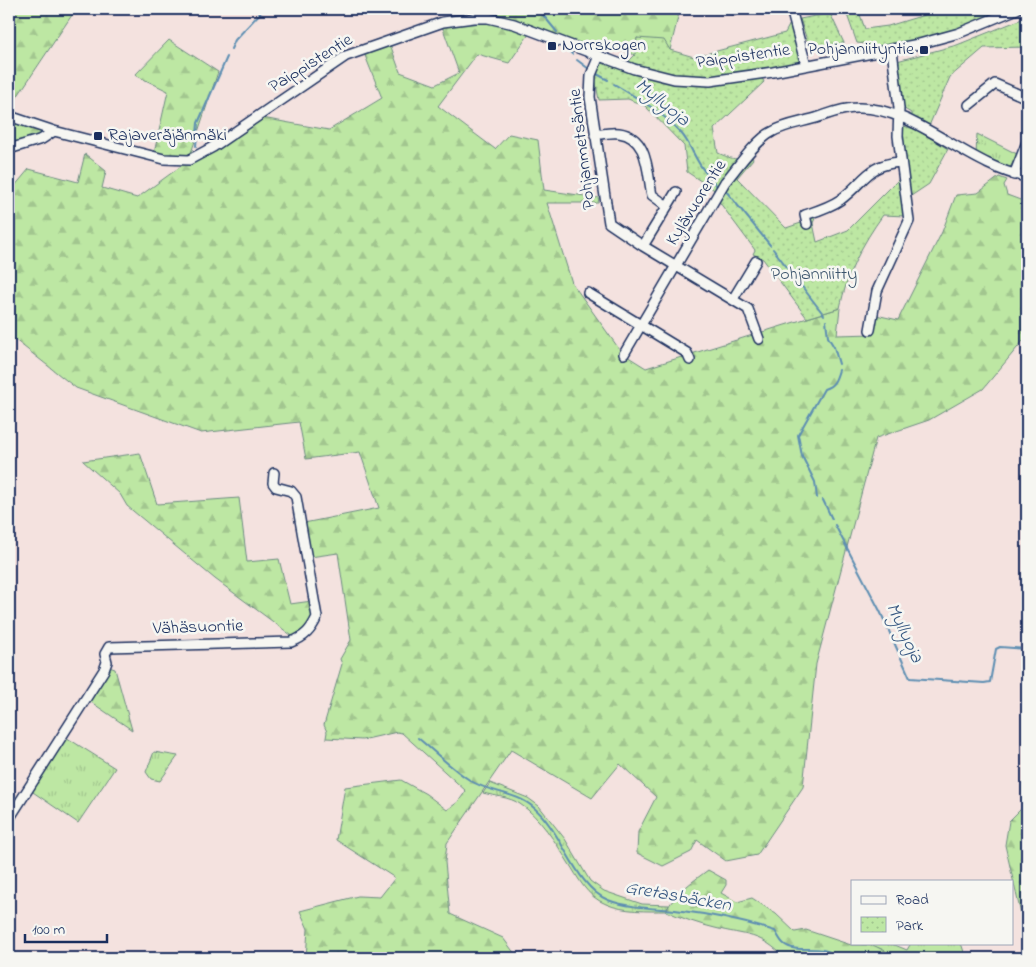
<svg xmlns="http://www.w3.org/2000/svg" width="1036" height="967" viewBox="0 0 1036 967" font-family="'Indie Flower',sans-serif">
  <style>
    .grass { fill: url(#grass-tufts); stroke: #6c8b80 }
    .forest { fill: url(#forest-firs); stroke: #6c8b80 }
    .park { fill: url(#park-dots); stroke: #6c8b80 }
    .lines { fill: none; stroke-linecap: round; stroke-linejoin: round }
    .stream { stroke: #5d8eb2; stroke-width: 2 }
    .minor-casing { stroke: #1b2f5e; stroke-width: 12 }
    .minor { stroke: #f6f6f2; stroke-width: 9 }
    .poi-dot { fill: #1b2f5e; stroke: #f6f6f2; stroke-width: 2 }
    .labels { text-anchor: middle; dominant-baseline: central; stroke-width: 5; stroke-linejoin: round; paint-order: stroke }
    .poi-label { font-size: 18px; fill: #1b2f5e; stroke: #f6f6f2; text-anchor: start }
    .street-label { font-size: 18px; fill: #1b2f5e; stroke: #f6f6f2 }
    .park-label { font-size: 18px; fill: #3b546c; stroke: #f6f6f2 }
    .water-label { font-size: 19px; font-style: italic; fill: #365781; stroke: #f6f6f2 }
  </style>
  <defs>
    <pattern id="grass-tufts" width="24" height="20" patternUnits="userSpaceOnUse" patternTransform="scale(1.25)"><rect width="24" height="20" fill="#bde7a3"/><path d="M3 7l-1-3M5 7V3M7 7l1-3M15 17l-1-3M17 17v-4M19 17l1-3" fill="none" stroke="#a2c68f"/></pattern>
    <pattern id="forest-firs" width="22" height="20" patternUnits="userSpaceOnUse" patternTransform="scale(1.25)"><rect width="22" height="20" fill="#bde7a3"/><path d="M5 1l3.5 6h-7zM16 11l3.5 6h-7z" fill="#a2c68f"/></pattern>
    <pattern id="park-dots" width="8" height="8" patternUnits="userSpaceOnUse" patternTransform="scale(1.25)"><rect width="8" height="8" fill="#bde7a3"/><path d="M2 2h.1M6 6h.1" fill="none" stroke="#a2c68f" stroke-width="1.8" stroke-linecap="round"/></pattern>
  </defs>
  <rect width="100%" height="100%" fill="#f4e2df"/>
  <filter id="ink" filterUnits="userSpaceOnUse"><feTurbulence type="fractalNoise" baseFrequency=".02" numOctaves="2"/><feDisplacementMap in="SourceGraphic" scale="10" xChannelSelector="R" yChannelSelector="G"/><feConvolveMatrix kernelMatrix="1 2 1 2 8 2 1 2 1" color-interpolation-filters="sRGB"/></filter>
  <g filter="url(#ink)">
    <path class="grass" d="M977,134l40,20 -8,16 -33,-15z
      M64,736l51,32 -37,55 -48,-33z
      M154,752l24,4 -18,25 -9,-2 -5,-7z
      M490,783l38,15 11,8 26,33 25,42 14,10 38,13 27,1 -3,6c-19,0 -42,1 -60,-7 -20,-8 -27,-25 -38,-42 -12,-19 -29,-46 -48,-58 -10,-7 -26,-8 -37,-11z
      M863,943h27l17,7 4,-7h50l5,15h-72c-9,-9 -20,-13 -32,-13z"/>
    <path class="forest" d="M9,9h67l-67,100z
      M469,9h211l-10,41 -33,-12 -2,17 -34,-13 -22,1 -65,-24 -25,-5 -32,2z
      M473,21h15l41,13 -20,29 -32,-9 -39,52 57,43 14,-15 29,6 6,50 55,8 -1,5h-51l25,80 50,70 24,15 194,-60 -3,27 36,-1 3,-19 22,5 44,-88 14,-37 22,-2 21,-16 8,3 -3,5 3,10 16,6 -1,28 5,1v106l-44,53 -54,31 -53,18 -60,226 -13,123 -46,68 -31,6 -29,-21 -6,12 -28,14 -26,-13 1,-21 18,-35 -36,-33 -28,34 -81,-48 -64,93 -2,19 5,52 53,24 15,20h-212l2,-29 -8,-18 58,-15 22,1 15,-19 -59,-38 9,-53 56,-7 25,14 21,16 11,-8 8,-11 -64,-58 -5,-1 -35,8 -36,-2 1,-6 -3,-7 18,-61 -2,-5 11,-19 -13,-87 -28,4 -6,-34 75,-15 -19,-56 -54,7 -7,-37 -98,11 -125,-45 -67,-53v-142l20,-24 49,13 7,-28 21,17 -4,17 35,10 47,-34 78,-46 67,12 53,-32 -18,-45 26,-9 10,28 35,13 24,-12 -17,-47z
      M169,40l49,32 -28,84 -16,2 -20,-5 14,-62 -33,-16z
      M9,118l40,14 -40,14z
      M140,453l17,51 82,-6 8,64 32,-3 11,45 22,-3c4,21 1,25 -17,37l-80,-59 -88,-73 -7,-12 -37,-33z
      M109,667l6,2 17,61 -44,-30z
      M1027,803v137l-22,-95 4,-24z
      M708,870l18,10v5l-5,8 16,9 15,-4 24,16 19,18 11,-2 45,15h22l16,8 5,5h-109c-25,-26 -39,-22 -70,-30 -17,-4 -34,-10 -49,-17 9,-18 26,-29 42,-41z"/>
    <path class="park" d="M845,9h13l7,20 23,-3 56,-17h61c-42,21 -88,32 -135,39l-4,-4 -9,-1z
      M830,13l14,30 -34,6 -10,-30z
      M794,16l12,49 -46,9 4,8 -50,47 4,24c12,5 21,10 32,0l3,6 -16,19 49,50 18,-6 4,-12 8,6 -3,7 4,19 31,-12 52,-52 5,38 -22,-1c-21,29 -36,58 -43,93l-33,10 -44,-59 -10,-5 2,-4 -35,-47 -4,-12 -29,-19 -3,-26 -39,-40 -17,-7 -29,1 -6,-32 6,-12 26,9 10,-10 2,-17 27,2 6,10 24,7 91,-24z
      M1027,17v30l-43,1 -34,29 -21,49 -18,-9v-4l-10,-6 -4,-46 60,-16z
      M904,126l13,4 31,19 -19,35 -18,12 -10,-69z"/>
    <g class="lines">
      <path class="stream" d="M538,9l19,23
        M566,48l6,6
        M231,49l4,-9 29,-31
        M577,60l12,9
        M595,73l13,7
        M614,84c23,14 49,28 67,49 10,11 14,28 25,40
        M196,146l2,-23 29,-66
        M710,178l7,8
        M726,191l44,54
        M773,249l51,66
        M826,321l2,16 6,10 5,17
        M817,498l-2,-16 -13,-26 -4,-21 26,-46c10,-3 12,-9 15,-19
        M823,500l9,19
        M835,525l45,86 30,67 74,5 6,-1 6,-33 4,-2 27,2
        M418,738c17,14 34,31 53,43 19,12 45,11 62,26 29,23 42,80 75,93 21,8 45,8 67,10 33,4 68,11 100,21 3,4 5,10 9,13 13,11 41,-2 53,14"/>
      <g class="minor-casing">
        <path id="minor" d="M732,9h15
          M791,9l15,56
          M599,56l-8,19 -1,22 19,126 34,23 105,63 11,30
          M969,105l26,-21 32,14
          M9,116l45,15 110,28 25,1 24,-13 133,-91 97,-34 31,-4h14l26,6 120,45 40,10 36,2 63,-9 146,-28 40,-11 58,-24
          M595,135c7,-1 16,-3 24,-2 30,4 28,40 33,62l15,11
          M9,149l33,-10 12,-8
          M1014,175l13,-33
          M807,224l-2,-9c12,-4 25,-8 35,-15 25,-18 27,-36 61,-38
          M643,246l33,-54
          M588,293l99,60 3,7
          M733,299l23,-38
          M870,330l7,-39 32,-70 -11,-85 1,-28 -7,-58
          M624,354l101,-172c11,-13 32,-43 47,-50 13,-8 32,-10 47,-15 12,-4 24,-9 37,-9 58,-3 112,59 171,69
          M9,819l95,-149 3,-8 -2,-8 4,-7 182,-5c14,-5 20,-12 26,-25l-21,-120 -5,-6 -15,-4 -3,-4 1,-10"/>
      </g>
      <use href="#minor" class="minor"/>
    </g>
  </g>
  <g class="poi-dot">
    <rect x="547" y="41" width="10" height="10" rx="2.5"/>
    <rect x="919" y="45" width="10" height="10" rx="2.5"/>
    <rect x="93" y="131" width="10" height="10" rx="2.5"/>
  </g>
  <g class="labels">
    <g class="poi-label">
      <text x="562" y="46">Norrskogen</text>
      <text x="914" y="50" text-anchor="end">Pohjanniityntie</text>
      <text x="108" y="136">Rajaveräjänmäki</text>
    </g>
    <g class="street-label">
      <text transform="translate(743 57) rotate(-8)">Paippistentie</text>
      <text transform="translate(311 64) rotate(-32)">Paippistentie</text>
      <text transform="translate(583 149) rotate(-97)">Pohjanmetsäntie</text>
      <text transform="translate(697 203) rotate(-58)">Kylävuorentie</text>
      <text transform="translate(198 628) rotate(-2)">Vähäsuontie</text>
    </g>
    <g class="park-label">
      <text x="814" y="275">Pohjanniitty</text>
    </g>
    <g class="water-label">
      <text transform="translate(662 103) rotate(39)">Myllyoja</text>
      <text transform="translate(904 633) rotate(65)">Myllyoja</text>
      <text transform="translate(678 897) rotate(10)">Gretasbäcken</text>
    </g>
  </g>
  <rect width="1036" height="967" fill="none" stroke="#f6f6f2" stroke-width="30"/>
  <rect x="15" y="15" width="1006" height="937" fill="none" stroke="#1b2f5e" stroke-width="2" filter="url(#ink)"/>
  <rect x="851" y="880" width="162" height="65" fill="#f6f6f2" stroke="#9ea6b7"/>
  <rect x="861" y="896" width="25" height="8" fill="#f6f6f2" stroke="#9ea6b7"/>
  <text x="896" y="904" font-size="15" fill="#1b2f5e">Road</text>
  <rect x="861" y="917" width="25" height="15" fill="url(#park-dots)" stroke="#9ea6b7"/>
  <text x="896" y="930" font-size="15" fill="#1b2f5e">Park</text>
  <path d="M25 934v8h82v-8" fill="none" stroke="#1b2f5e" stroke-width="2.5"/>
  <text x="32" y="934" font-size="15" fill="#1b2f5e" stroke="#f6f6f2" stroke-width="4" paint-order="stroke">100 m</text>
</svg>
